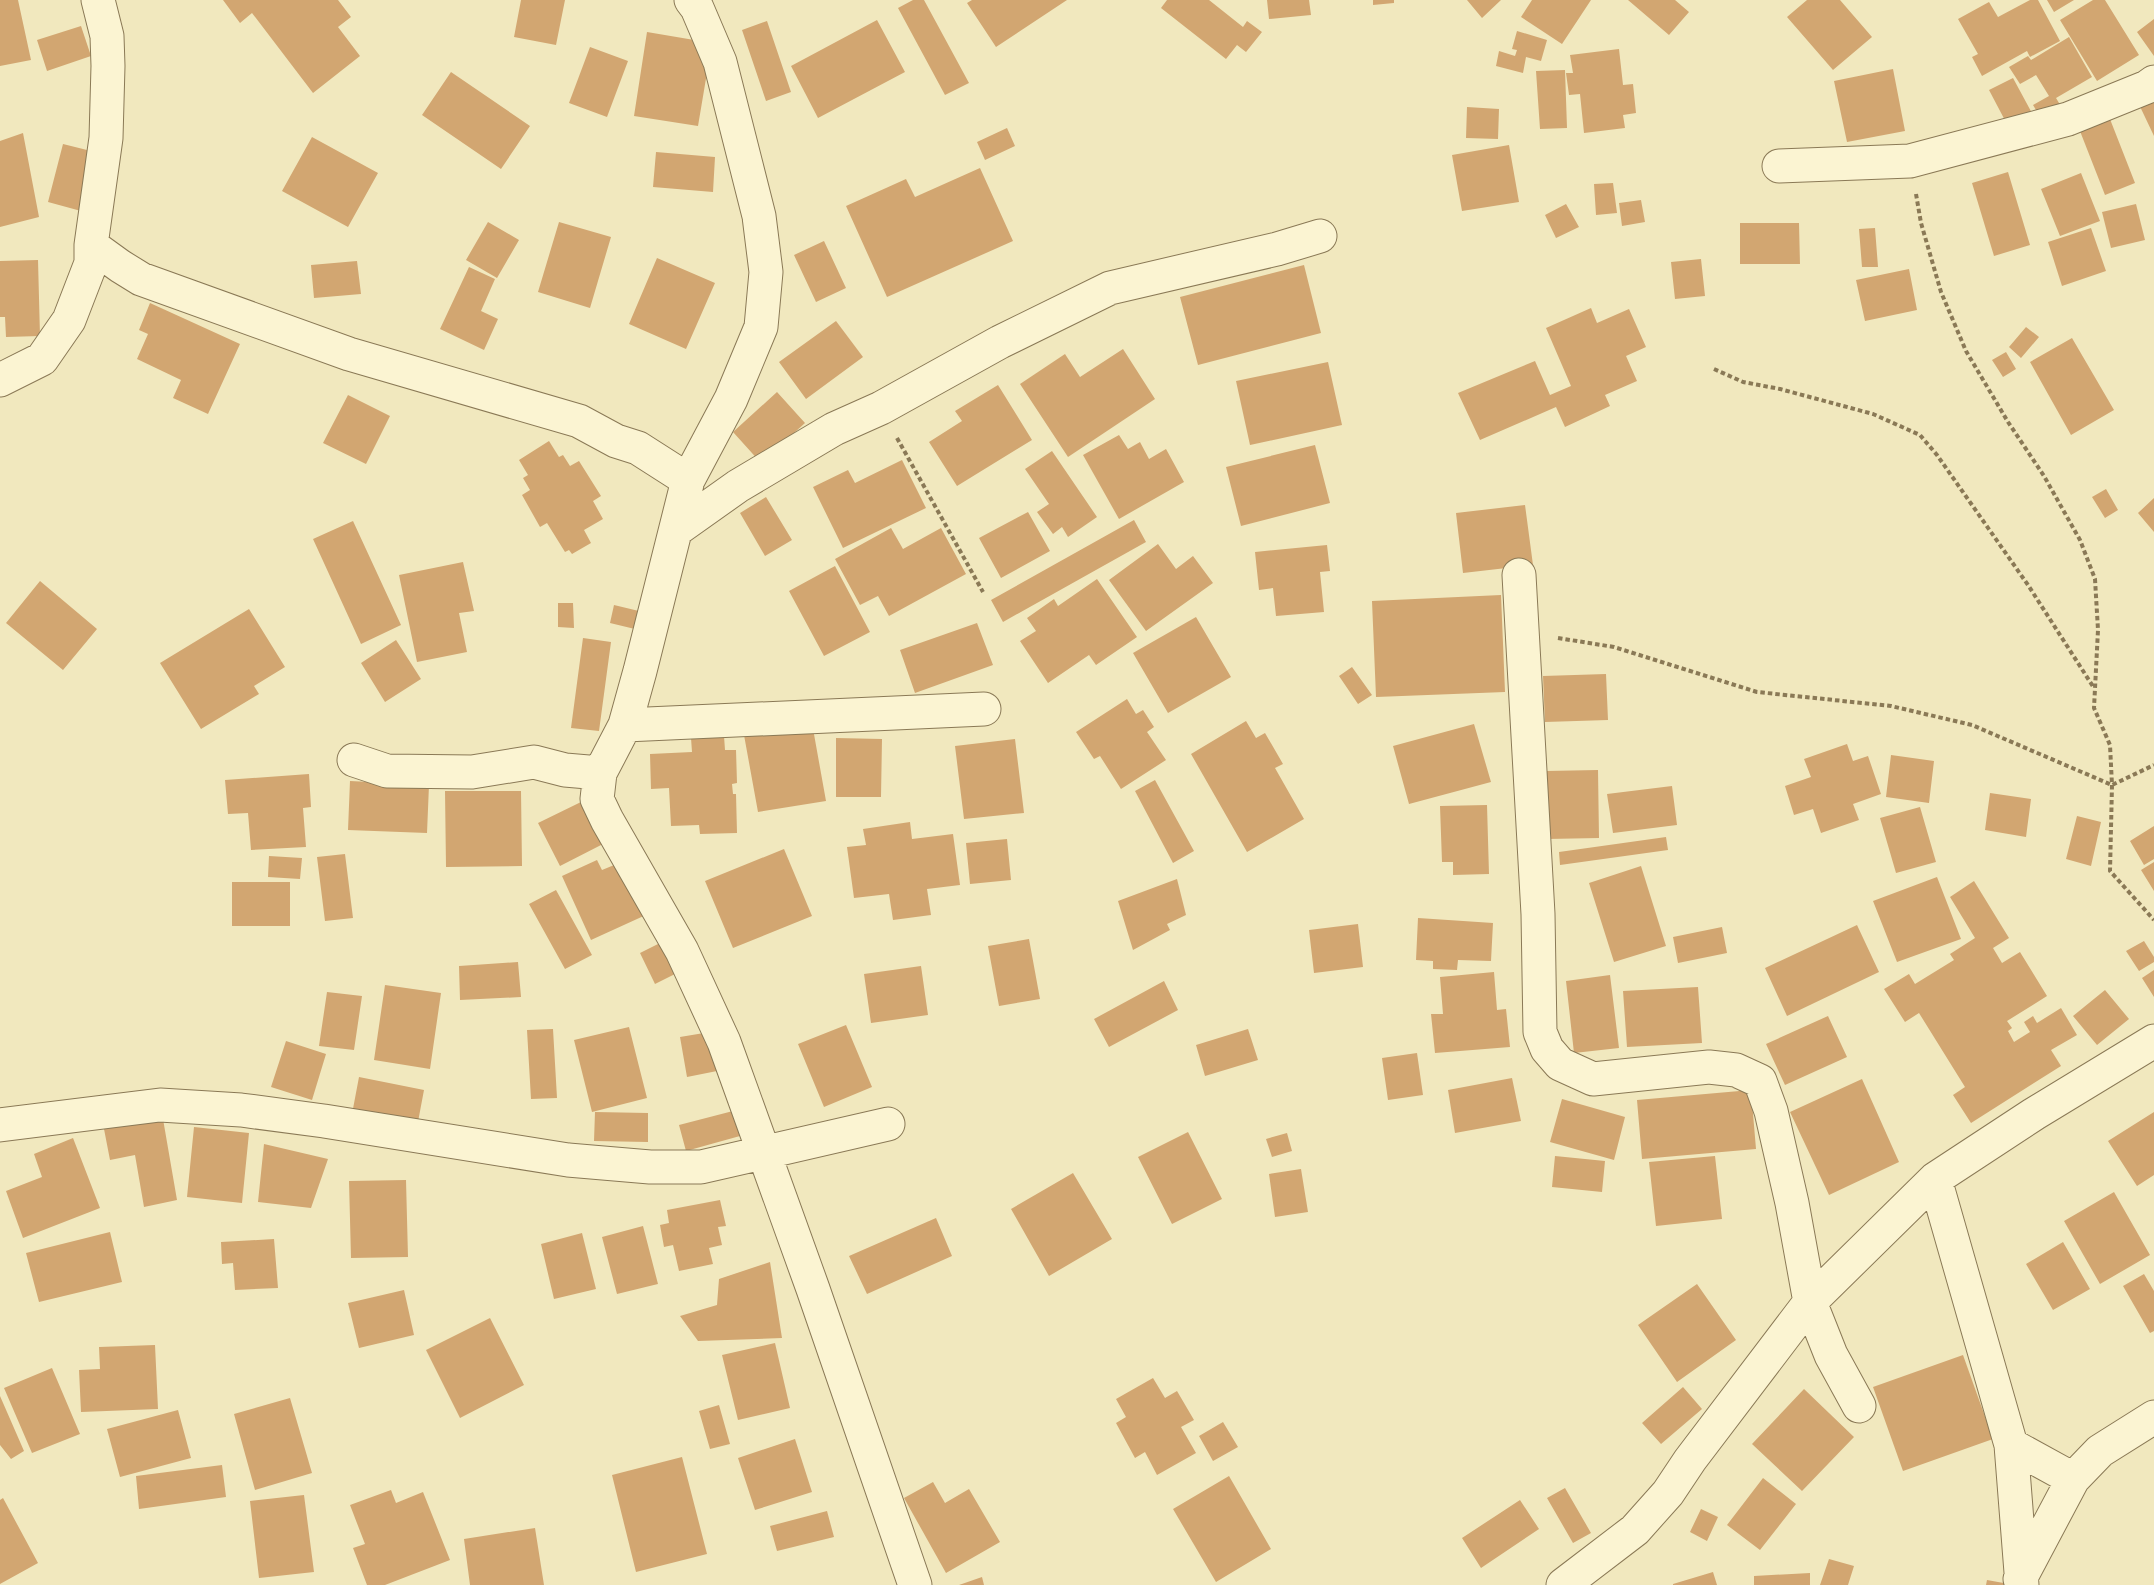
<svg xmlns="http://www.w3.org/2000/svg" width="2154" height="1585" viewBox="0 0 2154 1585" font-family="'Roboto Serif',serif">
  <style>
    .building { fill: #d2a671 }
    .lines { fill: none; stroke-linecap: round; stroke-linejoin: round }
    .minor-casing { stroke: #8a7956; stroke-width: 35 }
    .path { stroke: #8a7956; stroke-width: 4; stroke-dasharray: 4.5 3; stroke-linecap: butt }
    .minor { stroke: #fbf4d2; stroke-width: 33 }
  </style>
  <rect width="100%" height="100%" fill="#f1e8be"/>
  <path class="building" d="M0,0h18l13,60 -31,6z
    M223,0h115l13,17 -13,10 22,29 -47,37 -61,-80 -12,10z
    M521,0h44l-9,45 -42,-8z
    M913,0h11l45,83 -24,12 -47,-87z
    M972,0h95l-71,47 -29,-44z
    M1167,0h42l34,27 4,-6 15,11 -16,20 -9,-7 -11,14 -65,-51z
    M1267,0h42l2,15 -42,4z
    M1373,0h21v3l-21,2z
    M1467,0h34l-19,18z
    M1532,0h59l-29,44 -41,-27z
    M1628,0h47l14,12 -20,23z
    M1807,0h33l32,37 -39,33 -46,-53z
    M2030,0h8l22,41 -30,16 -3,-6 -45,25 -10,-19 6,-3 -20,-35 31,-17 9,15z
    M2047,0h27l-20,12z
    M2093,0h12l34,55 -42,26 -37,-61z
    M2154,19v37l-17,-24z
    M877,20l28,52 -87,46 -27,-52z
    M767,21l24,71 -25,9 -24,-71z
    M81,26l10,30 -44,15 -10,-31z
    M1517,31l30,9 -6,21 -15,-4 -3,16 -27,-7 3,-15 16,5 2,-6 -5,-1z
    M647,32l65,11 -14,83 -64,-10z
    M2069,37l23,40 -36,21 6,10 -20,12 -9,-15 16,-9 -13,-21 -16,9 -11,-17 19,-11 3,4z
    M590,47l38,14 -21,56 -38,-14z
    M1619,49l4,36 10,-1 3,29 -13,2 2,13 -41,5 -4,-39 -11,1 -3,-22h7l-3,-18z
    M1893,69l12,62 -58,11 -13,-61z
    M1565,70l2,58 -27,1 -4,-58z
    M451,72l79,54 -29,43 -79,-54z
    M2013,78l20,37 -24,13 -20,-38z
    M2154,87v49l-19,-40z
    M1467,107l32,2 -1,30 -32,-1z
    M2108,114l27,69 -30,12 -27,-69z
    M1007,128l8,18 -30,14 -8,-18z
    M23,133l16,84 -39,10v-86z
    M312,137l66,36 -30,54 -66,-36z
    M63,144l32,8 -14,59 -33,-9z
    M1509,145l10,57 -57,9 -10,-56z
    M656,152l59,5 -2,35 -60,-5z
    M980,168l33,73 -126,56 -41,-91 60,-27 9,18z
    M2008,172l22,73 -36,11 -22,-73z
    M2081,173l19,48 -40,15 -19,-47z
    M1613,183l4,30 -21,2 -2,-31z
    M1641,200l4,22 -23,4 -3,-23z
    M1566,204l13,23 -23,11 -11,-23z
    M2136,204l9,36 -34,8 -9,-36z
    M488,222l31,18 -22,38 -31,-18z
    M559,222l52,15 -21,71 -52,-16z
    M1740,223h59l1,41h-60z
    M1875,228l3,39h-16l-3,-38z
    M2091,228l15,43 -44,15 -14,-44z
    M824,241l22,47 -30,14 -22,-47z
    M657,258l58,25 -29,66 -57,-25z
    M1701,259l4,37 -30,3 -4,-37z
    M38,260l2,76 -34,1 -1,-20h-5v-56z
    M357,261l4,33 -47,4 -3,-33z
    M1304,265l17,68 -123,32 -18,-68z
    M469,267l26,12 -14,32 17,8 -14,31 -44,-21z
    M1909,269l8,41 -52,11 -9,-41z
    M150,303l90,41 -32,70 -35,-16 8,-18 -44,-21 11,-25 -9,-4z
    M1591,308l6,15 32,-14 17,38 -20,9 11,25 -32,14 5,11 -45,21 -9,-20 -76,33 -22,-47 77,-32 15,34 21,-9 -25,-58z
    M836,321l27,36 -57,42 -27,-37z
    M2026,327l13,10 -18,21 -12,-11z
    M2072,338l42,72 -43,25 -41,-73z
    M1123,349l32,50 -87,58 -48,-73 45,-30 15,23z
    M2006,352l10,17 -13,8 -11,-17z
    M1328,362l14,63 -92,20 -14,-64z
    M998,385l34,55 -75,46 -28,-44 33,-21 -7,-10z
    M777,392l28,31 -44,40 -28,-31z
    M348,395l42,21 -24,48 -43,-21z
    M1119,435l9,14 12,-7 9,17 17,-10 18,33 -65,37 -36,-64z
    M549,441l10,16 4,-2 7,11 9,-5 22,35 -8,5 10,18 -19,11 7,13 -19,11 -3,-4 -4,2 -18,-29 -7,4 -18,-32 8,-5 -7,-12 5,-3 -9,-15z
    M1315,445l15,58 -89,23 -15,-59z
    M1052,451l45,66 -29,20 -6,-10 -9,7 -16,-22 12,-8 -24,-35z
    M902,460l24,48 -83,40 -30,-61 35,-17 7,13z
    M2106,489l12,21 -13,8 -13,-21z
    M766,497l26,43 -27,16 -25,-43z
    M2154,498v34l-16,-19z
    M1525,505l8,60 -70,8 -7,-60z
    M1028,512l22,39 -49,27 -22,-40z
    M1134,520l12,22 -143,80 -12,-22z
    M353,521l48,104 -40,19 -48,-105z
    M891,528l12,21 38,-21 25,46 -77,42 -11,-20 -18,9 -25,-46z
    M1158,544l18,25 17,-13 20,27 -67,48 -37,-51z
    M1327,545l3,26 -10,1 4,40 -48,4 -3,-28 -14,2 -4,-38z
    M463,562l11,49 -15,2 8,39 -50,10 -18,-87z
    M835,566l35,66 -46,24 -35,-65z
    M1097,579l40,58 -41,28 -7,-10 -41,28 -28,-42 16,-10 -9,-13 27,-19 4,7z
    M40,581l57,48 -34,41 -57,-47z
    M1501,595l4,97 -129,5 -4,-96z
    M558,603h15l1,25 -16,-1z
    M614,605l29,7 -4,18 -29,-7z
    M249,609l36,58 -31,19 5,8 -58,35 -41,-66z
    M1196,617l35,60 -63,36 -35,-60z
    M977,623l16,42 -78,28 -15,-43z
    M583,638l28,4 -12,89 -28,-3z
    M396,640l25,39 -36,23 -24,-39z
    M1352,667l20,28 -14,9 -19,-28z
    M1606,674l2,46 -63,2 -2,-46z
    M1127,699l9,15 7,-4 11,17 -7,5 19,28 -45,29 -21,-33 -6,3 -18,-27z
    M1246,721l10,17 9,-5 18,31 -8,4 29,51 -57,33 -56,-98z
    M812,723l14,78 -68,11 -14,-77z
    M1474,724l17,58 -82,22 -16,-58z
    M724,736l1,14h11l1,33 -5,1 1,10h3l1,39 -37,1 -1,-9 -28,1 -2,-38 -18,1 -1,-35 42,-2 -1,-14z
    M836,738l46,1 -1,58h-45z
    M1015,739l9,74 -60,6 -9,-73z
    M1847,744l6,17 15,-5 13,38 -28,10 6,16 -38,13 -8,-24 -19,6 -9,-29 26,-9 -7,-18z
    M1891,755l43,6 -5,42 -43,-6z
    M1598,770l1,68 -52,1 -1,-68z
    M309,774l2,33 -8,1 3,39 -55,3 -3,-37 -20,1 -3,-34z
    M1155,780l39,71 -21,12 -38,-72z
    M350,781l79,4 -2,48 -79,-3z
    M1672,786l5,39 -64,8 -6,-39z
    M445,791h76l1,75 -76,1z
    M1990,793l41,6 -5,38 -41,-7z
    M581,802l22,42 -43,22 -22,-43z
    M1487,805l2,69 -36,1v-13h-11l-2,-56z
    M1920,807l16,55 -40,11 -16,-55z
    M2077,816l24,6 -10,44 -25,-7z
    M910,822l2,17 41,-5 7,51 -33,4 4,26 -38,5 -4,-26 -35,4 -7,-51 19,-2 -3,-16z
    M2154,826v33l-10,6 -14,-24z
    M1666,837l2,13 -108,15 -1,-13z
    M1007,839l4,41 -41,4 -4,-41z
    M784,849l28,67 -79,32 -28,-67z
    M345,854l8,64 -28,3 -8,-64z
    M269,856l33,2 -2,21 -32,-2z
    M597,860l5,10 22,-9 24,53 -57,26 -29,-64z
    M2154,862v29l-13,-21z
    M1641,866l25,80 -52,16 -25,-79z
    M1937,877l24,62 -64,23 -24,-61z
    M1177,879l9,36 -19,9 3,6 -37,20 -15,-49z
    M1974,881l35,57 -16,10 9,15 18,-11 27,44 -40,25 5,7 -4,3 6,11 16,-10 -6,-10 9,-6 4,7 24,-15 16,27 -26,15 10,16 -90,57 -18,-28 12,-8 -46,-74 -14,9 -21,-33 25,-15 6,10 39,-24 -4,-6 25,-16 -25,-41z
    M232,882h58v44h-58z
    M556,890l36,65 -27,14 -36,-65z
    M1418,918l75,5 -2,38 -33,-1 -1,10 -24,-1v-8l-17,-1z
    M1358,924l5,43 -49,6 -5,-43z
    M1857,925l22,47 -92,44 -22,-48z
    M1722,927l5,26 -49,10 -5,-26z
    M1029,939l11,60 -41,7 -11,-60z
    M2144,941l10,16v5l-15,9 -13,-20z
    M662,942l15,31 -22,11 -15,-31z
    M518,962l3,35 -61,3 -1,-34z
    M921,966l7,49 -57,8 -7,-49z
    M2154,970v27l-12,-19z
    M1494,972l3,38 9,-1 4,38 -75,6 -4,-39h12l-3,-37z
    M1610,975l9,73 -45,5 -8,-72z
    M1164,981l14,29 -69,37 -15,-28z
    M385,985l56,8 -11,76 -56,-9z
    M1698,987l4,56 -75,4 -4,-56z
    M2105,990l24,29 -32,26 -24,-29z
    M327,992l35,4 -8,54 -35,-4z
    M1828,1016l19,41 -62,28 -19,-41z
    M846,1025l26,62 -48,20 -26,-63z
    M629,1027l18,71 -55,14 -18,-72z
    M553,1029l4,69 -26,1 -4,-69z
    M1248,1029l10,31 -53,16 -9,-31z
    M710,1032l7,39 -30,6 -7,-40z
    M286,1041l40,13 -14,46 -41,-13z
    M1417,1053l6,42 -35,5 -6,-42z
    M359,1077l65,13 -7,37 -65,-13z
    M1512,1078l9,43 -66,12 -7,-43z
    M1862,1079l37,83 -70,33 -39,-83z
    M1751,1090l5,59 -114,10 -5,-59z
    M1562,1099l63,18 -11,43 -64,-18z
    M733,1111l7,25 -54,15 -7,-26z
    M595,1112l53,1v29l-54,-1z
    M2154,1112v63l-17,11 -29,-45z
    M163,1119l14,81 -33,7 -9,-52 -25,5 -6,-31z
    M194,1127l55,6 -7,70 -55,-6z
    M1188,1132l34,67 -50,25 -34,-67z
    M1287,1133l5,18 -20,6 -6,-18z
    M73,1138l27,70 -77,30 -17,-47 36,-14 -8,-23z
    M264,1144l64,15 -17,49 -53,-6z
    M1555,1156l50,5 -3,31 -50,-5z
    M1715,1156l7,63 -66,7 -7,-64z
    M1301,1169l7,43 -33,5 -6,-43z
    M1073,1173l39,66 -63,37 -38,-67z
    M406,1180l2,77 -57,1 -2,-77z
    M2114,1192l36,63 -50,29 -36,-63z
    M720,1200l6,26 -8,1 4,18 -13,3 4,16 -34,7 -6,-26 -9,2 -4,-22 9,-2 -2,-13z
    M936,1218l16,38 -85,38 -18,-38z
    M643,1226l15,58 -41,10 -15,-57z
    M110,1232l12,50 -83,20 -13,-49z
    M582,1233l14,56 -42,10 -13,-55z
    M274,1239l4,49 -43,2 -2,-27 -11,1 -1,-22z
    M2063,1242l27,47 -37,21 -27,-46z
    M770,1262l12,76 -84,3 -18,-25 37,-11 2,-26z
    M2144,1274l10,17v40l-4,2 -27,-47z
    M1697,1284l39,56 -59,42 -39,-57z
    M404,1290l10,45 -55,13 -11,-45z
    M490,1318l34,67 -64,33 -34,-68z
    M775,1343l15,65 -52,12 -16,-65z
    M155,1345l3,64 -77,3 -2,-42 21,-1 -1,-22z
    M1963,1355l30,84 -90,32 -30,-84z
    M52,1368l28,66 -48,19 -28,-65z
    M1153,1378l12,20 12,-7 17,29 -13,7 15,26 -39,22 -12,-23 -10,6 -19,-35 10,-6 -10,-18z
    M1683,1387l19,22 -41,35 -19,-21z
    M1804,1389l50,48 -52,54 -50,-47z
    M0,1396l24,55 -13,8 -11,-14z
    M290,1398l22,75 -57,17 -21,-76z
    M719,1405l11,39 -20,5 -11,-38z
    M178,1410l13,48 -71,19 -13,-48z
    M1223,1422l15,25 -25,14 -14,-25z
    M795,1439l17,53 -57,18 -17,-52z
    M682,1457l25,97 -71,18 -24,-97z
    M222,1465l4,32 -87,12 -3,-33z
    M1229,1476l42,73 -55,33 -43,-73z
    M1763,1478l33,26 -36,46 -33,-25z
    M933,1482l12,21 24,-14 31,53 -54,31 -42,-75z
    M1565,1488l26,45 -18,10 -26,-45z
    M391,1490l5,13 27,-11 27,68 -65,25h-18l-14,-37 12,-4 -15,-39z
    M304,1495l10,77 -55,6 -9,-77z
    M3,1498l35,65 -38,21v-84z
    M1520,1500l19,29 -58,39 -19,-30z
    M1701,1509l17,8 -11,24 -17,-9z
    M827,1511l7,26 -57,14 -7,-25z
    M535,1528l9,57h-74l-6,-46z
    M1829,1559l25,7 -6,19h-28z
    M1713,1572l4,13h-44v-1z
    M1810,1573v12h-56v-9z
    M982,1577l2,8h-25z
    M1987,1580l22,4v1h-23z"/>
  <g class="lines">
    <g class="minor-casing">
      <path id="minor" d="M691,0l6,8 23,54 39,154 7,56 -5,55 -30,72 -43,81 -48,191 -15,54 -25,48 -3,26 10,21 75,131 42,91 89,247 102,296
        M1779,166l131,-5 158,-42 79,-32 7,-5
        M91,245l29,21 21,13 208,75 230,67 37,20 22,7 50,32
        M0,380l42,-21 27,-39 22,-57v-18l15,-107 2,-72 -1,-30 -9,-36
        M676,530l62,-44 96,-57 47,-21 119,-66 110,-54 167,-39 43,-13
        M1519,575l19,339 2,118 7,17 13,15 33,15 116,-12 27,3 24,11 11,30 21,92 18,99 21,53 28,51
        M625,725l359,-16
        M354,760l33,11 85,1 62,-10 31,8 35,3
        M0,1125l160,-20 81,5 83,11 244,39 82,7h51l187,-43
        M1935,1179l76,266 11,140
        M2011,1445l62,34
        M2020,1579l53,-100 27,-28 54,-34
        M1563,1585l72,-55 33,-37 22,-33 120,-158 125,-123 99,-65 120,-73"/>
    </g>
    <path class="path" d="M1916,194l5,29 20,69 25,59 42,71 36,54 36,64 15,39 3,51 -4,78 16,37 2,40 -2,86 44,49
      M1714,369l29,13 37,7 93,25 47,21 17,20 91,130 66,103
      M897,438l86,154
      M1558,638l56,9 143,45 134,14 81,19 140,60 42,-20"/>
    <use href="#minor" class="minor"/>
  </g>
</svg>
